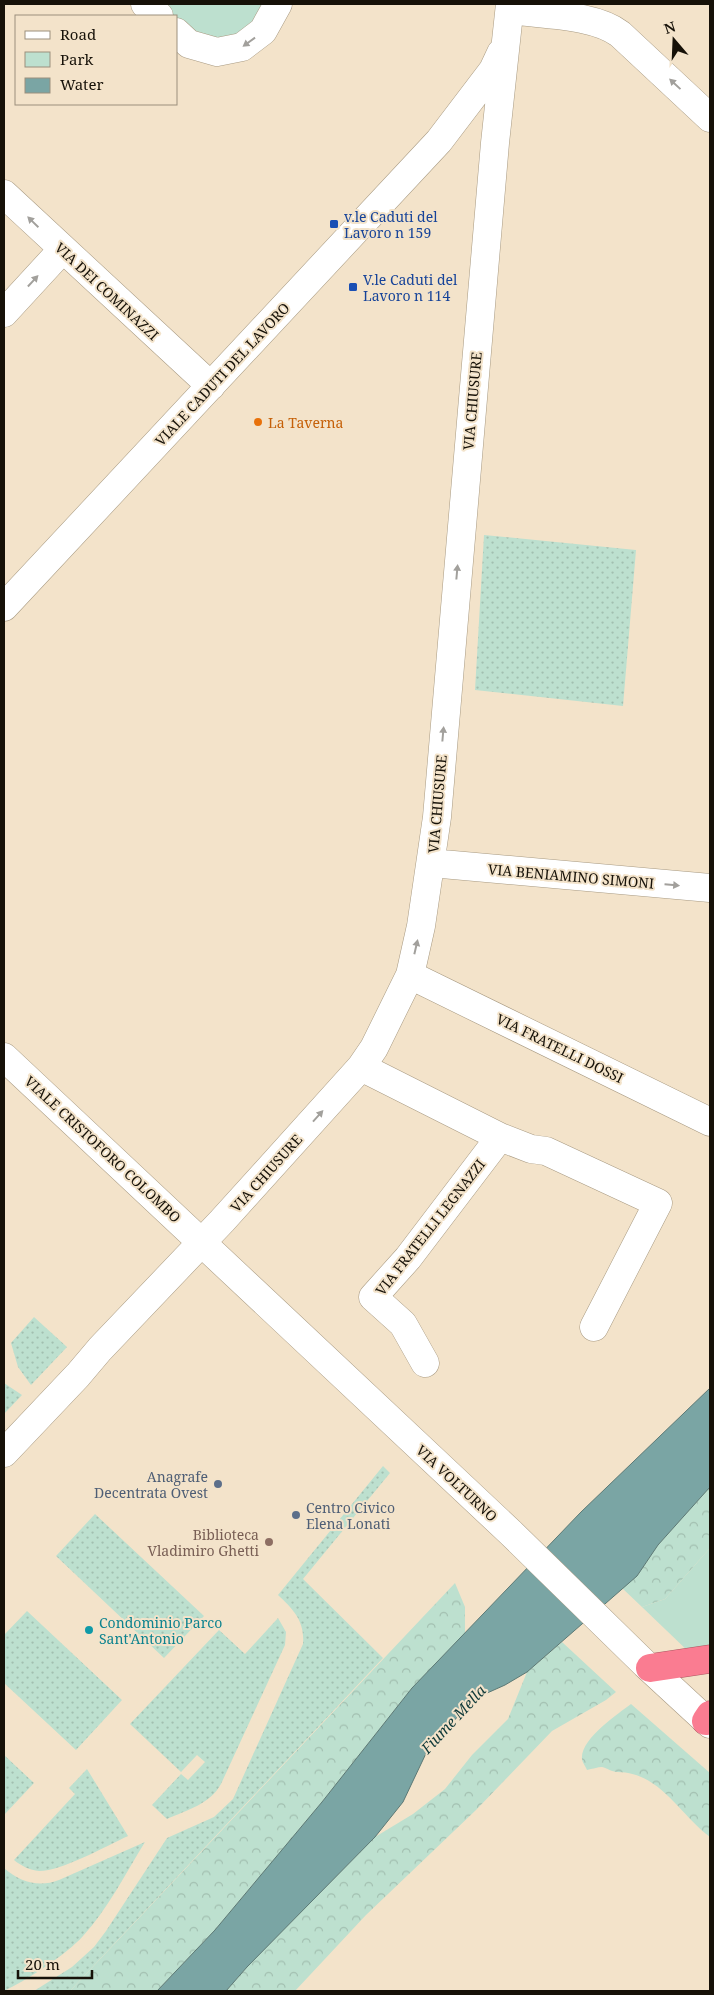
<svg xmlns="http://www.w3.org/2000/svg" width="714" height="1995" viewBox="0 0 714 1995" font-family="'Noto Serif',serif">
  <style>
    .grass { fill: url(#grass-dots) }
    .forest { fill: url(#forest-crowns) }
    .park { fill: #bde0cf }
    .water { fill: #7aa5a4; stroke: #5c7975 }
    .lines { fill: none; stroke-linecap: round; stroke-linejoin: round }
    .minor-casing { stroke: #a89a82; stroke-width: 29 }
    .highway-casing { stroke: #aa5761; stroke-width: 29 }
    .minor { stroke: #fff; stroke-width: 28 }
    .highway { stroke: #fa7c91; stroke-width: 28 }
    .oneway { fill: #a2a09c }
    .transit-dot { fill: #1a4fb4; stroke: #f3e3ca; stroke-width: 2 }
    .food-dot { fill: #e8710a; stroke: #f3e3ca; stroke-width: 2 }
    .service-dot { fill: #5c6f8a; stroke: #f3e3ca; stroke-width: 2 }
    .education-dot { fill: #8d6e63; stroke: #f3e3ca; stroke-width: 2 }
    .culture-dot { fill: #0f9aa8; stroke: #f3e3ca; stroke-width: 2 }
    .labels { text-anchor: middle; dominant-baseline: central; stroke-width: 4; stroke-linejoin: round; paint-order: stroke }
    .transit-label { font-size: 14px; fill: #164399; stroke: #f3e3ca; text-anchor: start }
    .street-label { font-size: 14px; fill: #161108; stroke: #f3e3ca }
    .food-label { font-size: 14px; fill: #c56008; stroke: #f3e3ca; text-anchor: start }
    .service-label { font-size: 14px; fill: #4e5e75; stroke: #f3e3ca; text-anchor: end }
    .education-label { font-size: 14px; fill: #785e54; stroke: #f3e3ca; text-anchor: end }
    .culture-label { font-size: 14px; fill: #0d838f; stroke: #f3e3ca; text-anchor: start }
    .water-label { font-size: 15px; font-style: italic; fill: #103a3a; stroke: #f3e3ca }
  </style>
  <defs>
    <pattern id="grass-dots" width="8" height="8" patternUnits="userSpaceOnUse" patternTransform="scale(1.25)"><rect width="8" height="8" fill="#bde0cf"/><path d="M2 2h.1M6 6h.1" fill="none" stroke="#a2bfb0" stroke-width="1.8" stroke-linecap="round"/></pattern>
    <pattern id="forest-crowns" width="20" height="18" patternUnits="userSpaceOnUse" patternTransform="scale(1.25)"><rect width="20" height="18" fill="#bde0cf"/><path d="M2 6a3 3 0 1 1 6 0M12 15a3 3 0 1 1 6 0" fill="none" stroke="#a2bfb0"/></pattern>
  </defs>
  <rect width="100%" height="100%" fill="#f3e3ca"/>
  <path class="grass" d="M484,535l152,15 -13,156 -148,-16z
    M34,1317l33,30 -36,38 -13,-18 -7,-24z
    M4,1383l18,12 -18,19z
    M383,1466l7,7 -87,106 80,79 -313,333h-36l38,-24 22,-20 12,-16 61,-93 47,-21 19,-18 70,-155c2,-23 -10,-35 -25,-49z
    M95,1514l109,102 -40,42 -108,-102z
    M27,1611l95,89 -46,50 -72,-67v-48z
    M278,1618l8,14 -1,13 -64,139c-11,20 -34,26 -54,35l-15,-14 29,-31 7,6 17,-18 -8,-7 -16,17 -51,-48 89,-94 26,24z
    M4,1755l30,28 -30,32z
    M87,1769l41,67c-22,10 -66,35 -89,35 -9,-1 -18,-5 -25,-11l61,-66 -6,-6z
    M145,1842c-19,31 -38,68 -62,94 -17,19 -56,44 -79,55v-123c16,14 35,20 55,12z"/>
  <path class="forest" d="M710,1487v61l-45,51 -23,8 -20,-19 15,-12 21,-31z
    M455,1583l10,24v27l-53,54 -90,114 -107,128 -58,61h-87z
    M562,1642l54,50 -10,8 -54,31 -76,79 -110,105 -71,76h-69l21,-24 128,-130 38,-23 32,-25 27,-34 36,-36 19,-47z
    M631,1704l79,69v64c-31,-23 -50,-65 -93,-65 -5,0 -10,-4 -15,-5 -4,0 -10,2 -15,3 -1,-3 -5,-8 -5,-11 -2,-20 36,-45 49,-55z"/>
  <path class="park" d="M159,4h106c-2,10 -9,14 -16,21 -29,28 -43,13 -73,-5v-4h-4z
    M710,1548v102l-20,3 -48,-46 23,-8z"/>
  <path class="water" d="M710,1388v99l-52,58 -21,31 -110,96 -22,13 -29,13 -46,47 -27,57 -28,35 -128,130 -21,24h-69l58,-61 107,-128 90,-114 169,-176z"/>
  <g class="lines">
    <g class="minor-casing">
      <path id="minor" d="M145,4l14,12
        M510,10c32,5 84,4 110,24l90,84
        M176,32l13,12 28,8 25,-5 21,-16 15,-27
        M4,194l207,192
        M4,313l58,-63
        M4,607l435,-466 54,-71 8,-17
        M431,863l279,25
        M410,975l300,147
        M4,1057l507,476 134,131 65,60
        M361,1067l139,70 31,12 15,2 112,52 -64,124
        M425,1363l-22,-39 -30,-27 35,-39 92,-121
        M4,1453l74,-78 22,-26 122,-128 139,-154 13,-19 36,-73 11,-49 16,-109 58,-674 15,-139"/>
    </g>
    <g class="highway-casing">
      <path id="highway" d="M650,1668l60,-9
        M706,1721l4,-6"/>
    </g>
    <use href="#minor" class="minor"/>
    <use href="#highway" class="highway"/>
  </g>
  <defs><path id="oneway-solid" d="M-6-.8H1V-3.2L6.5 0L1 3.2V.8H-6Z" transform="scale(1.25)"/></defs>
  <g class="oneway">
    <use href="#oneway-solid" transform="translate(249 42) rotate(144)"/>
    <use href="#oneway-solid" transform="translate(675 84) rotate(-137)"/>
    <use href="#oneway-solid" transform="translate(33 222) rotate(-136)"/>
    <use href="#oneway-solid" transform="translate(33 281) rotate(-47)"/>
    <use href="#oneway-solid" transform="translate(457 572) rotate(-85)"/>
    <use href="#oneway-solid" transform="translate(443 734) rotate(-85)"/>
    <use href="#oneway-solid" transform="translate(672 885) rotate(5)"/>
    <use href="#oneway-solid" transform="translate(416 947) rotate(-77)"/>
    <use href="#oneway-solid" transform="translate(318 1116) rotate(-48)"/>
  </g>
  <g class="transit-dot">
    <rect x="329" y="219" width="10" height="10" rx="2.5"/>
    <rect x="348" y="282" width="10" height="10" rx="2.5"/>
  </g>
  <circle class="food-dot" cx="258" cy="422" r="5"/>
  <g class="service-dot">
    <circle cx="218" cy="1484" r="5"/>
    <circle cx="296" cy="1515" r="5"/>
  </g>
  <circle class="education-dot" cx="269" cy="1542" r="5"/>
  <circle class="culture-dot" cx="89" cy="1630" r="5"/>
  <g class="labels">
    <g class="transit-label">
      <text x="344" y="216">v.le Caduti del<tspan x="344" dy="16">Lavoro n 159</tspan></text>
      <text x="363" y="279">V.le Caduti del<tspan x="363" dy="16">Lavoro n 114</tspan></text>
    </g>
    <g class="street-label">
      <text transform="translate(107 291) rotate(43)">VIA DEI COMINAZZI</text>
      <text transform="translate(222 374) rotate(-47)">VIALE CADUTI DEL LAVORO</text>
      <text transform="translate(472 401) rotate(-85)">VIA CHIUSURE</text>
      <text transform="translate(437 804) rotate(-85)">VIA CHIUSURE</text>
      <text transform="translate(571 876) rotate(5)">VIA BENIAMINO SIMONI</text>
      <text transform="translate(560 1048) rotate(26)">VIA FRATELLI DOSSI</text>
      <text transform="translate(103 1149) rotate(43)">VIALE CRISTOFORO COLOMBO</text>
      <text transform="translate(266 1173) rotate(-48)">VIA CHIUSURE</text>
      <text transform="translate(430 1227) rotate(-52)">VIA FRATELLI LEGNAZZI</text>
      <text transform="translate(457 1483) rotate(43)">VIA VOLTURNO</text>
    </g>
    <g class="food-label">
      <text x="268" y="422">La Taverna</text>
    </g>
    <g class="service-label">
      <text x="208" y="1476">Anagrafe<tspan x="208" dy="16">Decentrata Ovest</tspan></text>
      <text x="306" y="1507" text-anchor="start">Centro Civico<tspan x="306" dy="16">Elena Lonati</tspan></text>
    </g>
    <g class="education-label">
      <text x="259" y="1534">Biblioteca<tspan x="259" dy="16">Vladimiro Ghetti</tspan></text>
    </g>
    <g class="culture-label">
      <text x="99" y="1622">Condominio Parco<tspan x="99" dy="16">Sant'Antonio</tspan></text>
    </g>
    <g class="water-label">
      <text transform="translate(453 1719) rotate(-47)">Fiume Mella</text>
    </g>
  </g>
  <rect width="714" height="1995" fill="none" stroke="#161108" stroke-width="10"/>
  <rect x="15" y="15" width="162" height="90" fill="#f3e3ca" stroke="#9b8f7c"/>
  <rect x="25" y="31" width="25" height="8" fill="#ffffff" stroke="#9b8f7c"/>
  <text x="60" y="40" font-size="15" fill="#161108">Road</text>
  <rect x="25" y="52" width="25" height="15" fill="#bde0cf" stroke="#9b8f7c"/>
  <text x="60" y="65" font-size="15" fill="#161108">Park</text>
  <rect x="25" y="78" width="25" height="15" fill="#7aa5a4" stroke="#9b8f7c"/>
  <text x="60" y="90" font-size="15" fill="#161108">Water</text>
  <g transform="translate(674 40) rotate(341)" stroke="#f3e3ca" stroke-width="4" paint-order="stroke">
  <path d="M0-4L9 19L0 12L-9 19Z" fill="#161108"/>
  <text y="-8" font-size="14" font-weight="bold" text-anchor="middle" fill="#161108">N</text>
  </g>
  <path d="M18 1970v8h74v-8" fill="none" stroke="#161108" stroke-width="2.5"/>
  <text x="25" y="1970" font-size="15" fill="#161108" stroke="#f3e3ca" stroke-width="4" paint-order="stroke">20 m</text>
</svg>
